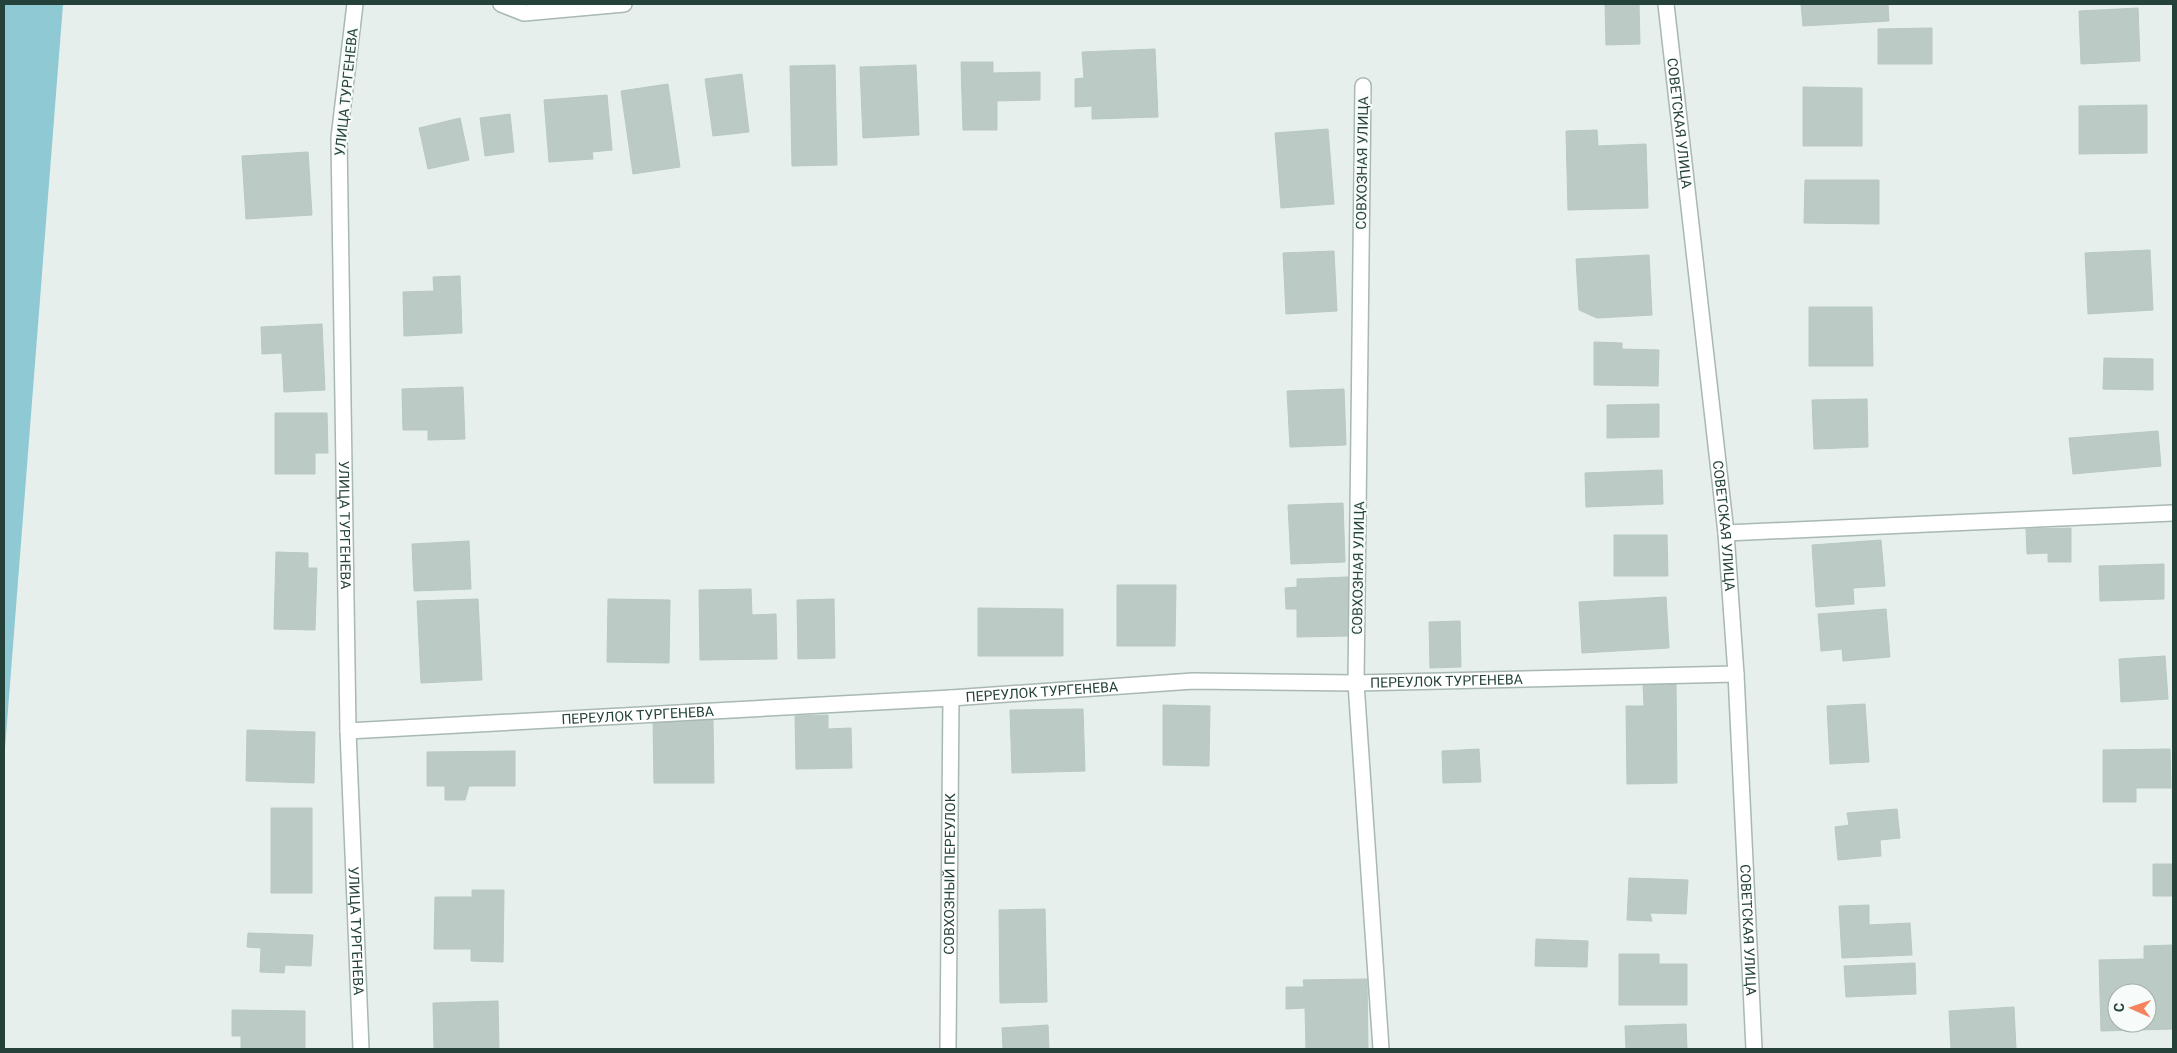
<svg xmlns="http://www.w3.org/2000/svg" width="2177" height="1053" viewBox="0 0 2177 1053" font-family="Roboto,sans-serif">
  <style>
    .water { fill: #8ec9d4 }
    .building { fill: #bbcac4; stroke: #b8c9c2; fill-rule: evenodd }
    .lines { fill: none; stroke-linecap: round; stroke-linejoin: round }
    .minor-casing { stroke: #a8b8b2; stroke-width: 18 }
    .minor { stroke: #fff; stroke-width: 15 }
    .labels { text-anchor: middle; dominant-baseline: central; stroke-width: 4.5; stroke-linejoin: round; paint-order: stroke }
    .street-label { font-size: 14px; fill: #24423a; stroke: #f7fbf9 }
  </style>
  <rect width="100%" height="100%" fill="#e6efeb"/>
  <path class="water" d="M4,4h59l-59,757z"/>
  <path class="building" d="M1605,4h34l1,40 -34,1z
    M1801,4h87l1,17 -86,5z
    M2138,8l2,53 -59,3 -2,-53z
    M1932,28v36h-54v-35z
    M1155,49l3,68 -66,2v-13l-17,1v-28l9,-1 -2,-26z
    M961,62h32v11l47,-1v28l-43,1v29h-34z
    M835,65l2,100 -45,1 -2,-100z
    M916,65l3,70 -56,3 -3,-71z
    M742,74l7,58 -36,4 -8,-57z
    M668,84l12,83 -47,7 -12,-83z
    M1803,87l59,1v58h-59z
    M607,95l5,55 -20,2 1,7 -44,3 -5,-62z
    M2147,105v48l-68,1v-48z
    M510,114l4,38 -29,4 -5,-38z
    M460,118l9,42 -41,9 -9,-41z
    M1328,129l6,75 -53,4 -6,-75z
    M1597,130l1,16 48,-2 2,64 -80,2 -2,-79z
    M308,152l4,63 -66,4 -4,-63z
    M1805,180h74v44l-75,-1z
    M2150,250l3,60 -65,4 -3,-61z
    M1334,251l3,60 -51,3 -3,-61z
    M1649,255l3,60 -55,3 -18,-8 -3,-51z
    M460,276l2,57 -58,3 -1,-44 31,-1 -1,-14z
    M1809,307h63l1,59h-64z
    M322,324l3,66 -41,2 -2,-39 -20,1 -1,-27z
    M1594,342l28,1v6l37,1 -1,36 -64,-1z
    M2104,358l49,1v31l-50,-1z
    M463,387l2,52 -37,1v-10h-25l-1,-41z
    M1344,389l2,56 -56,2 -3,-56z
    M1867,399l1,48 -54,2 -2,-49z
    M1659,404v33l-52,1v-33z
    M275,413h52l1,40h-13v21h-40z
    M2158,431l3,35 -88,8 -4,-36z
    M1662,470l1,34 -77,3 -1,-34z
    M1343,503l2,59 -54,2 -3,-59z
    M2071,528v34h-23v-9l-21,1 -1,-25z
    M1614,535h53l1,41h-54z
    M1881,540l4,46 -32,2 1,16 -38,3 -4,-62z
    M469,541l2,48 -57,2 -2,-47z
    M276,552l32,1v15h9l-2,62 -41,-1z
    M2164,564v35l-64,2 -1,-35z
    M1348,577l1,59 -52,1v-28h-11l-1,-21 12,-1v-8z
    M1117,585h59l-1,61h-58z
    M751,589l1,26 24,-1 1,45 -77,1 -1,-70z
    M1666,597l3,51 -87,5 -3,-51z
    M478,599l4,81 -61,3 -4,-82z
    M608,599l62,1 -1,63 -62,-1z
    M834,599l1,59 -37,1 -1,-59z
    M978,608l85,1v47h-85z
    M1886,609l4,48 -47,4 -1,-12 -21,2 -3,-37z
    M1460,621l1,46 -31,1 -1,-46z
    M2165,656l3,43 -47,3 -2,-43z
    M1676,683l1,100 -50,1 -1,-78h18l-1,-22z
    M1865,704l4,58 -39,2 -3,-58z
    M1163,705l47,1 -1,60 -46,-1z
    M1083,709l2,62 -73,2 -2,-63z
    M828,715v14l23,-1 1,40 -56,1 -1,-53z
    M713,718l1,65h-60l-1,-64z
    M247,730l68,2 -1,51 -68,-2z
    M1479,749l2,33 -38,1 -1,-32z
    M2170,749l1,39h-35v14h-33v-52z
    M515,751v35h-46l-4,14h-20v-14h-18v-34z
    M271,808h41v85h-41z
    M1897,809l3,29 -20,2 1,16 -43,4 -3,-33 14,-2 -2,-12z
    M2153,864h20v32h-20z
    M1629,878l59,2 -2,34 -36,-1 2,8 -25,-1z
    M472,890h32l-1,72 -32,-1v-12h-37l1,-52h37z
    M1869,905v20l41,-2 2,32 -70,3 -3,-52z
    M1045,909l2,93 -47,1 -1,-93z
    M248,933l65,2 -2,31 -26,-1 -1,8 -24,-1 1,-24 -14,-1z
    M1536,939l52,2 -1,26 -52,-1z
    M2173,945v84l-72,2 -2,-71 45,-1v-13zM2117,993h30v30h-30z
    M1619,954h40v10h28v41h-68z
    M1915,963l1,31 -70,3 -2,-31z
    M1367,979l1,70h-66l4,-1 -1,-40 -19,1v-22h18l-1,-7z
    M498,1001l1,48 -65,-1 -1,-45z
    M2014,1007l2,42h-65l-2,-38z
    M232,1010l73,1v38h-64v-13h-9z
    M1686,1024l1,25h-61l-1,-23z
    M1048,1025l1,24h-46l-1,-21z"/>
  <g class="lines">
    <g class="minor-casing">
      <g id="minor">
        <path id="s1" d="M355,4l-16,134 9,593 13,318"/>
        <path d="M501,4l23,9 100,-9"/>
        <path id="s2" d="M1666,4l60,529 10,141 18,375"/>
        <path d="M1363,86l-7,597 25,366"/>
        <path d="M1726,533l447,-20"/>
        <path id="s3" d="M348,731l603,-33 242,-17 163,2 380,-9"/>
        <path id="s4" d="M948,1049l3,-351"/>
      </g>
    </g>
    <use href="#minor" class="minor"/>
  </g>
  <g class="labels">
    <g class="street-label">
      <text transform="translate(346 92) rotate(-84)">УЛИЦА ТУРГЕНЕВА</text>
      <text stroke="none"><textPath href="#s2" startOffset="120">СОВЕТСКАЯ УЛИЦА</textPath></text>
      <text transform="translate(1362 163) rotate(-89)">СОВХОЗНАЯ УЛИЦА</text>
      <text stroke="none"><textPath href="#s2" startOffset="525">СОВЕТСКАЯ УЛИЦА</textPath></text>
      <text stroke="none"><textPath href="#s1" startOffset="522">УЛИЦА ТУРГЕНЕВА</textPath></text>
      <text transform="translate(1358 568) rotate(-89)">СОВХОЗНАЯ УЛИЦА</text>
      <text stroke="none"><textPath href="#s3" startOffset="1100">ПЕРЕУЛОК ТУРГЕНЕВА</textPath></text>
      <text stroke="none"><textPath href="#s3" startOffset="695">ПЕРЕУЛОК ТУРГЕНЕВА</textPath></text>
      <text stroke="none"><textPath href="#s3" startOffset="290">ПЕРЕУЛОК ТУРГЕНЕВА</textPath></text>
      <text stroke="none"><textPath href="#s4" startOffset="175">СОВХОЗНЫЙ ПЕРЕУЛОК</textPath></text>
      <text stroke="none"><textPath href="#s2" startOffset="930">СОВЕТСКАЯ УЛИЦА</textPath></text>
      <text stroke="none"><textPath href="#s1" startOffset="928">УЛИЦА ТУРГЕНЕВА</textPath></text>
    </g>
  </g>
  <rect width="2177" height="1053" fill="none" stroke="#24423a" stroke-width="10"/>
  <g transform="translate(2132 1008) rotate(272)"><circle r="24" fill="#f7fbf9" stroke="#a3b1ad"/>
  <path d="M0-4L9 19L0 12L-9 19Z" fill="#f4845f"/>
  <text y="-8" font-size="14" font-weight="bold" text-anchor="middle" fill="#24423a">С</text>
  </g>
</svg>
